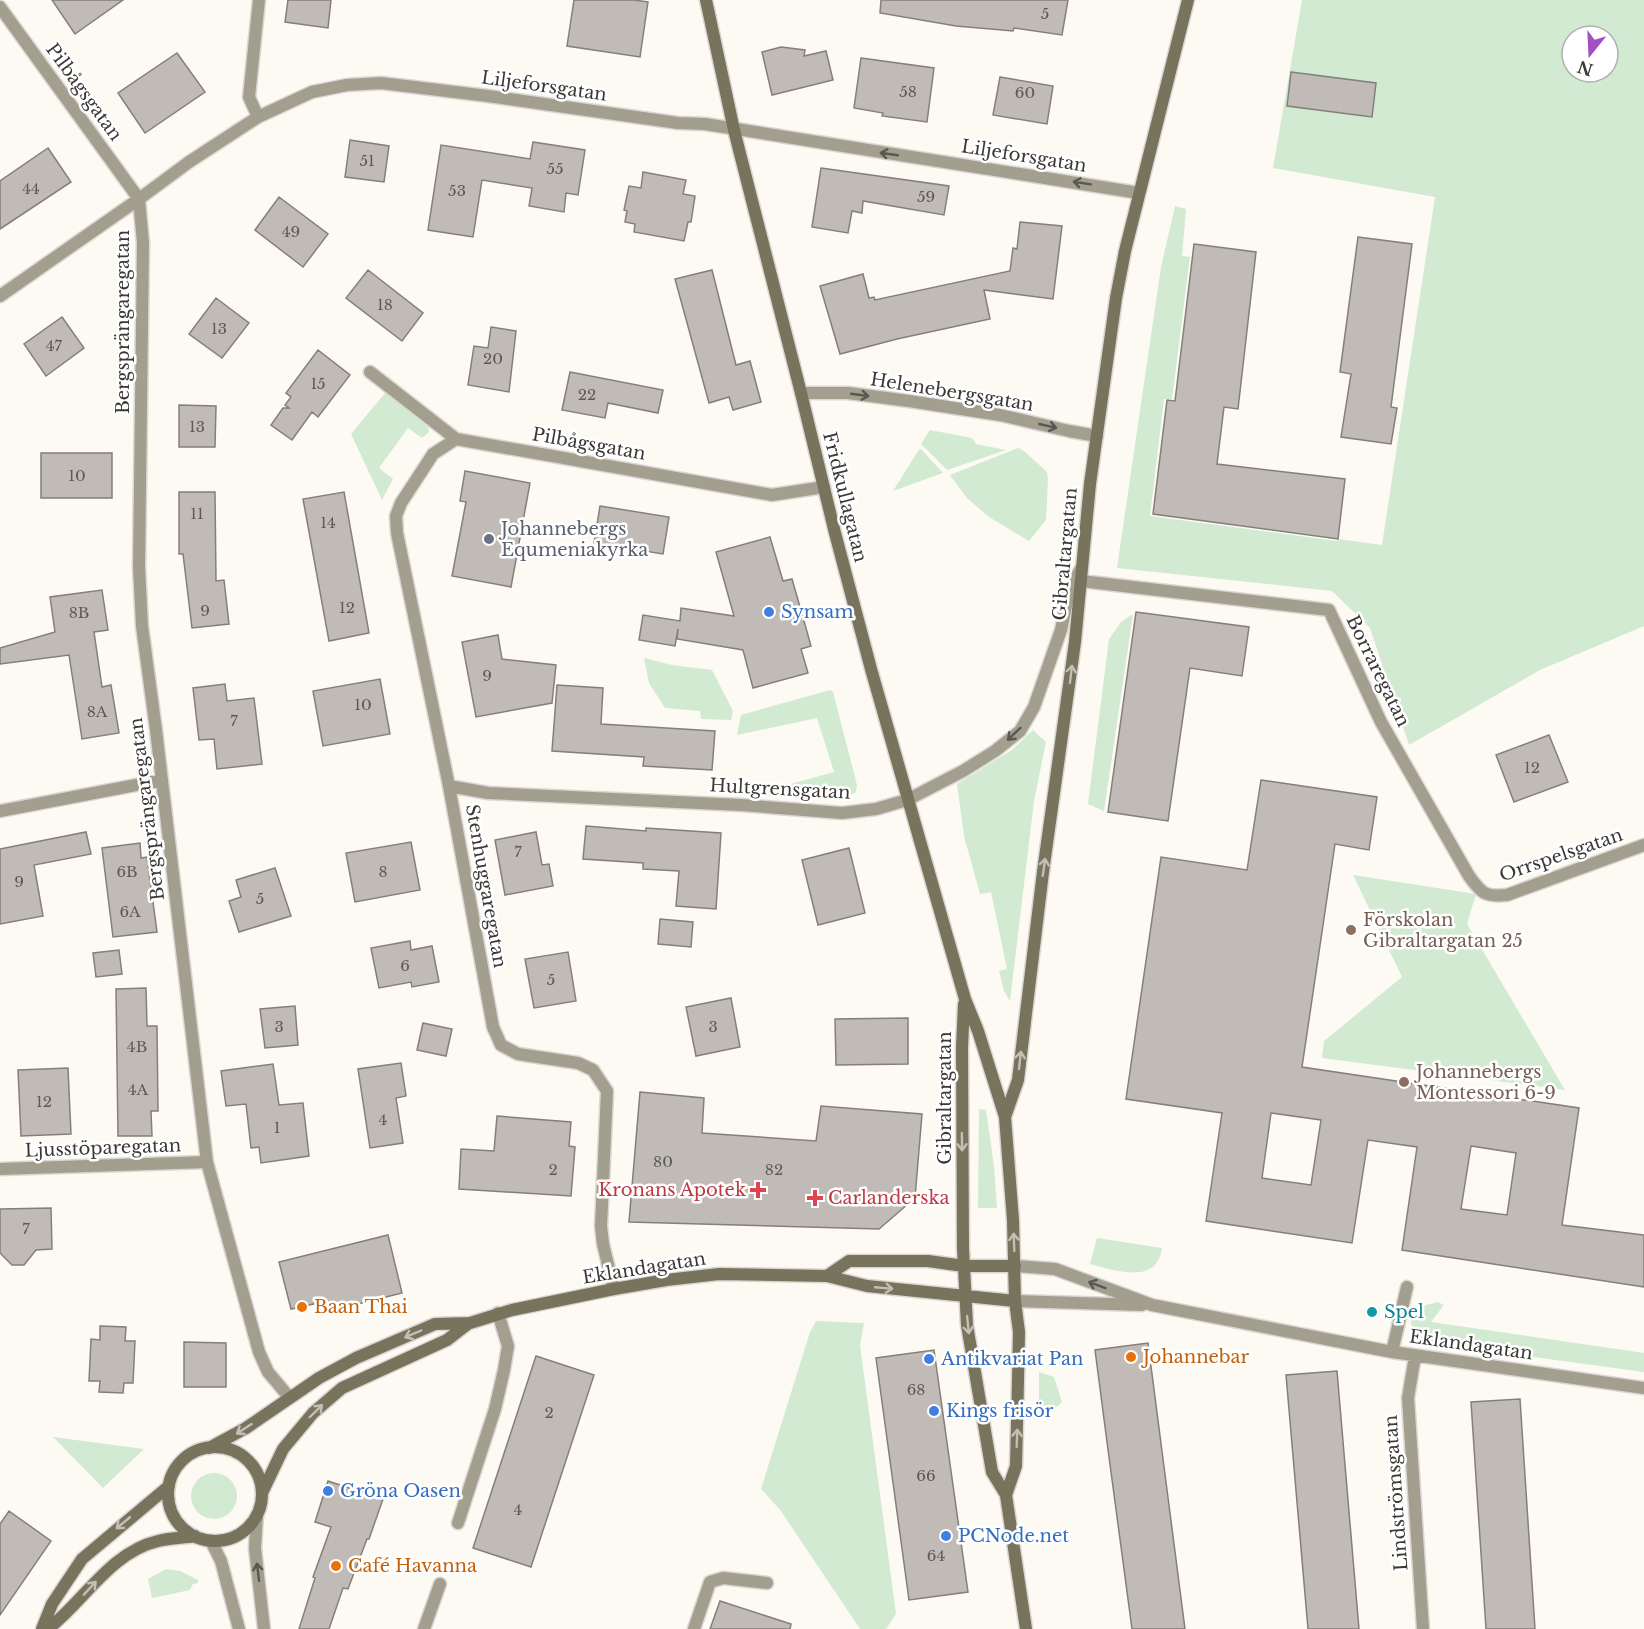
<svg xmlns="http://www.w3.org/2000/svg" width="1644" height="1629" font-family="'Libre Baskerville',serif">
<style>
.green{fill:#d1ead1;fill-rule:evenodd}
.building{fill:#c1bbb7;stroke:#847f7b;stroke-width:1.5;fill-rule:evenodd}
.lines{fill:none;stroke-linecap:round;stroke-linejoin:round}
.street-casing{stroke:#dad7d2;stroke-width:15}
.secondary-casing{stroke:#dad7d2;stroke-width:15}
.street{stroke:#a29f8f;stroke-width:12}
.secondary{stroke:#78735c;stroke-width:12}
.oneway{stroke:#595851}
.oneway2{stroke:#c2c0b6}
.worship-dot{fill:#6b7280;stroke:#fff;stroke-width:2}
.shop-dot{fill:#3f7fe0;stroke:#fff;stroke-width:2}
.education-dot{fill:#8d6e63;stroke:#fff;stroke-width:2}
.health-dot{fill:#e0444e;stroke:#fff;stroke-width:2}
.food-dot{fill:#e8710a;stroke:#fff;stroke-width:2}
.culture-dot{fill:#0f9aa8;stroke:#fff;stroke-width:2}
.labels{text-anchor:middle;stroke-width:5;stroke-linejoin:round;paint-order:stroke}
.number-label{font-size:15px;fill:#5c5a57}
.street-label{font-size:18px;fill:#3a3937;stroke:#fff}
.worship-label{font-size:18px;fill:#5b616d;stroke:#fff;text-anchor:start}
.shop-label{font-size:18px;fill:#366cbe;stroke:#fff;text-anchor:start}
.education-label{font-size:18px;fill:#785e54;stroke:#fff;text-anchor:start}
.health-label{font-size:18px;fill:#be3a42;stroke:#fff;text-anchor:end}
.food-label{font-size:18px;fill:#c56008;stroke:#fff;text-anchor:start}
.culture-label{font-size:18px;fill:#0d838f;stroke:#fff;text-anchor:start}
</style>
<rect width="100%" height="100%" fill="#fdfaf4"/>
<path class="green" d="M1302,0H1644V626L1540,670L1409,745L1370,628L1332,591L1117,568L1161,267L1175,206L1186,209L1182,256L1190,257L1172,399H1164L1150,516L1337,541L1338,539L1382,545L1435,197L1273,168ZM1572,36H1608V72H1572Z
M385,393L390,395L428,427L429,432L422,438L408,428L379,468L393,479L382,500L351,434Z
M930,430L972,438L976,444L1006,450L947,470L921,444Z
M1018,448L1024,451L1047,472L1048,479L1046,520L1029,541L989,517L967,498L950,475Z
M921,449L943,473L893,491L918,451Z
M1133,614L1104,811L1088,804L1109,639L1121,622Z
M644,658L672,665L712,670L733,711L731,720L701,719L700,711L665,708L649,683Z
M830,690L833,692L857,785L856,792L846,798L763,796L765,791L834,772L817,718L737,735L741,715Z
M1033,730L1046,742L1034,801L1010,1001L1004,991L999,971L1007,969L991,892L980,894L964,836L957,784L1012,750Z
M1353,875L1476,894L1467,924L1565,1090L1322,1058L1324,1041L1402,977Z
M979,1109L986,1110L994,1166L997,1208H978Z
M1097,1238L1162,1248C1157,1286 1114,1270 1090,1264Z
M1438,1302L1444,1305L1431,1322L1644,1353V1372L1430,1343C1420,1338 1404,1325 1414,1312C1419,1305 1431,1304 1438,1302Z
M816,1321L864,1323L860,1345L896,1614L886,1629H860L781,1511L761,1489L810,1332Z
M1039,1372L1054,1377L1062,1402L1046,1417L1039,1418Z
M53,1437L144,1449L103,1488Z
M191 1496a23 23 0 1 1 46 0a23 23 0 1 1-46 0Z
M166,1569L180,1571L198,1580V1583L193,1584L190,1590L152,1598L148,1579Z"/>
<path class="building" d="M52,0H123L75,34Z
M288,0H331L328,28L285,22Z
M574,0H634L648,2L640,57L567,46Z
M881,0H1068L1062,35L1014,28L1013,31L956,26L880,13Z
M781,47L805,50L804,56L826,51L833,80L772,95L762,52Z
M177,53L205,92L145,133L118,93Z
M861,58L934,68L927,122L882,116L883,113L854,108Z
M1291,72L1376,83L1372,117L1287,106Z
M1000,77L1053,86L1047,124L993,115Z
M350,140L389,146L384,182L345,177Z
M533,142L585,150L578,195L566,193L564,212L529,206L532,188L482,180L473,237L428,230L441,145L530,159Z
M48,148L71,182L0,229V181Z
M821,168L949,186L944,215L863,201L862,213L852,211L848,233L812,227Z
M643,172L686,180L683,194L695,196L691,222H688L684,241L634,232L635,224L625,222L627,211L624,210L629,186L641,188Z
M279,197L328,234L303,267L255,230Z
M1020,222L1062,226L1053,299L984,290L990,319L897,339L840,354L820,286L863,274L869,298L874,297L875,300L1010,271L1013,248L1017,249Z
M1358,237L1412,244L1391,407L1397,408L1391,444L1341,437L1351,374L1340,372Z
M1194,244L1256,252L1238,409L1224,407L1217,464L1345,479L1338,539L1153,514L1167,400L1175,401Z
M368,270L423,313L402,341L346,298Z
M712,270L736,365L750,361L761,402L733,410L729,397L709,403L675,279Z
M216,298L249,323L222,358L189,334Z
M62,317L84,348L46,376L24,344Z
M491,327L516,331L509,392L468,385L474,346L488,348Z
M318,350L350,375L318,417L312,412L292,440L271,425L283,408H289L285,405L291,397L286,393Z
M570,372L663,390L658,413L608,403L605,418L562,410Z
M179,405L216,406L215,447H179Z
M41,453H112V498H41Z
M465,471L530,483L511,587L452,576L466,502L460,501Z
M179,492H215L216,581L224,580L229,624L192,628L183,554H179Z
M344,492L369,633L329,641L303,499Z
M600,506L669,517L663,554L594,543Z
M770,537L783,581L792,579L804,621L811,646L801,649L808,673L753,688L743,650L677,639L678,629L675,646L639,640L643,615L680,621L681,608L734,616L716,552Z
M102,590L108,630L94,632L102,687L111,685L119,733L82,739L69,655L0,664V648L55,632L50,597Z
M1136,612L1249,627L1242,676L1190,668L1168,821L1108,812Z
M498,635L502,659L556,665L552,703L476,717L462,642Z
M380,679L390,734L323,746L313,691Z
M225,684L227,701L254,698L262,764L217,769L214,739L199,740L193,688Z
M557,685L603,688L601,724L715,731L712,770L643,766L644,757L552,751Z
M1549,735L1568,782L1514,802L1496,755Z
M1261,780L1377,797L1369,850L1335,844L1302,1067L1579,1108L1562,1225L1644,1235V1287L1402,1250L1417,1147L1368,1140L1352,1243L1206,1221L1222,1113L1126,1099L1161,857L1247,870ZM1271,1113L1321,1120L1311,1185L1262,1178ZM1471,1146L1516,1153L1507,1215L1461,1209Z
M586,826L646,831V828L721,833L716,909L676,906L679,871L643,869V863L583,859Z
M86,832L91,854L34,865L43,916L0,924V849Z
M536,832L542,865L549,864L553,886L505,895L495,840Z
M411,842L420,890L355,902L346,853Z
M140,843L141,858L147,857L157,932L113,937L102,848Z
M849,848L865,913L818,925L802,860Z
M275,868L291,916L239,932L229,901L241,897L236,880Z
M660,919L693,922L691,947L658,944Z
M410,941L411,950L432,946L439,982L412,987L411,982L379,988L371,948Z
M119,950L122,974L96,977L93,953Z
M568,952L576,1001L534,1008L525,959Z
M146,988L147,1026H157L158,1111H151L152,1136H118L116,989Z
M731,998L740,1047L696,1056L686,1007Z
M295,1006L298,1045L265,1048L260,1009Z
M908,1018V1064L836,1065L835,1019Z
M423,1023L452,1029L446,1056L417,1050Z
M401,1063L406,1096L396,1098L403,1143L370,1148L358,1069Z
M273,1064L279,1105L303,1103L309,1156L261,1163L259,1147L251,1148L246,1104L226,1106L221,1071Z
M68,1068L71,1134L21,1136L18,1070Z
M640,1092L704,1098L702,1133L816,1141L821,1106L922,1114L915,1198L879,1229L629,1222Z
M497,1116L571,1122L569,1146L575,1147L571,1196L459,1189L461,1149L494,1151Z
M51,1208L52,1249L36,1250L24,1265H12L0,1253V1209Z
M388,1235L402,1293L326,1312L323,1302L291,1309L279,1262Z
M100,1326L126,1327L125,1341H135L133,1383H124L123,1393L99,1392L100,1381H89L91,1339L100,1340Z
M184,1342L226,1343V1387H184Z
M1148,1343L1185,1629H1132L1107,1442L1095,1350Z
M934,1350L968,1592L909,1600L876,1358Z
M536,1356L594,1375L531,1567L473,1548Z
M1337,1371L1359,1629H1308L1286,1375Z
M1520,1399L1535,1629H1486L1471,1402Z
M328,1481L383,1499L369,1539H367L348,1589L343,1588L329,1629H299L315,1578L313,1577L331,1527L315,1522Z
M9,1511L51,1541L0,1615V1524Z
M720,1601L791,1624L790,1629H710Z"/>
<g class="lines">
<g class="street-casing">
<path id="street" d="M0,7L139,199
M258,117L249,97L259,0
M139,199L143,243L139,567L142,626L156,730L207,1162L259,1352L268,1372L289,1397
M0,296L139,199L189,162L258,117L312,92L347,85L381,83L488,96L678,123L705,124L1139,193
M370,372L456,439L772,495L824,487
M801,393H848L909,401L1000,415L1069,431L1097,436
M456,439L433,454L401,503L396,516L397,533L449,786L493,1027L501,1045L518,1054L578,1063L593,1070L607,1091L601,1226L603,1244L614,1289
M1081,581L1329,610L1381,722L1469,876C1482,894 1485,897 1507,895L1644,845
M449,786L488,793L741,805L842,813L876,809L907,800L963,771L995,751L1020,731L1034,707L1061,630L1070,587L1082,567
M0,811L162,780
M0,1169L207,1162
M1015,1266L1055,1269L1152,1305L1392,1352L1644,1388
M1015,1301L1142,1305
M1392,1352L1407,1287
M1415,1356L1408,1398L1423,1629
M257,1515L255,1548L264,1629
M458,1523L495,1409L504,1370L508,1346L498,1313
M211,1541L221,1561L239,1629
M424,1629L440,1584
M694,1629L710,1582L723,1578L767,1583"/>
</g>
<g class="secondary-casing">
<path id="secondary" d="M706,0L734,130L801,393L835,533L871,669L965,999L978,1031L1005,1117L1013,1220L1015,1301L1019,1332L1018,1381L1016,1466L1006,1495
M964,1004L962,1047L963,1248L967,1325L992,1472L1006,1495L1026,1629
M1005,1117L1018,1080L1043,872L1075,642L1090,484L1116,298L1125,251L1188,0
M827,1276L849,1261H928L964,1266H1015
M168 1494a47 47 0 1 1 94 0a47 47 0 1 1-94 0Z
M209,1448L246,1428L319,1378L356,1358L435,1324L470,1323L512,1310L614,1289L666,1280L719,1274L827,1276L867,1286L1015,1301
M262,1493L283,1449L313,1413L342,1388L447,1340L469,1323
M42,1629L52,1604L82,1559L169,1486
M48,1629C84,1601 111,1552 158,1541C170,1538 183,1538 195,1536"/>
</g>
<use href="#street" class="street"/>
<use href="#secondary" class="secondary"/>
</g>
<defs><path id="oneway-shaft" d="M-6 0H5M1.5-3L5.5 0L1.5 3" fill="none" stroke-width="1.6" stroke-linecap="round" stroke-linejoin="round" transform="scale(1.5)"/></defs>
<g class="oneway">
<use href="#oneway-shaft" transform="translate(889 154) rotate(-172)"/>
<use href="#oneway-shaft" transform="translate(1082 183) rotate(-171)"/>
<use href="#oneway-shaft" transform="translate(860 395) rotate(8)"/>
<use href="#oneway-shaft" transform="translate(1048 426) rotate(13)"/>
<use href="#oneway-shaft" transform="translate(1014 734) rotate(136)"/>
<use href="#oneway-shaft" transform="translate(1097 1285) rotate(-159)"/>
<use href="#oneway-shaft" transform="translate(258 1572) rotate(-97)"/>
</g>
<g class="oneway2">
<use href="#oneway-shaft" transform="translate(1071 674) rotate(-83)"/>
<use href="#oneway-shaft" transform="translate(1044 867) rotate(-82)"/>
<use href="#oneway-shaft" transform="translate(1020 1060) rotate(-84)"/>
<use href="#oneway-shaft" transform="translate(962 1142) rotate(89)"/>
<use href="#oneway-shaft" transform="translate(1014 1242) rotate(-92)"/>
<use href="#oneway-shaft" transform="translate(884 1288) rotate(5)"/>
<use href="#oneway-shaft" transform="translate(968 1325) rotate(84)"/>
<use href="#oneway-shaft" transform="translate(413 1334) rotate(157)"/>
<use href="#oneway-shaft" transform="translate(316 1411) rotate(-44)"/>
<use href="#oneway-shaft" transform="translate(244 1429) rotate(147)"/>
<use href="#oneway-shaft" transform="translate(1017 1438) rotate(-88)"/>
<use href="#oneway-shaft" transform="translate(123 1523) rotate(140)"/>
<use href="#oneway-shaft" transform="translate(90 1588) rotate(-47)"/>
</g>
<circle class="worship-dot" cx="489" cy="539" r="6"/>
<g class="shop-dot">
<circle cx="769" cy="612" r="6"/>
<circle cx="929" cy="1359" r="6"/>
<circle cx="934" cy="1411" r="6"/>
<circle cx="328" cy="1491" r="6"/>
<circle cx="946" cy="1536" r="6"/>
</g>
<g class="education-dot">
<circle cx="1351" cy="930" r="6"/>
<circle cx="1404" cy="1082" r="6"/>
</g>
<g class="health-dot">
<path d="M755 1181h6v6h6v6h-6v6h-6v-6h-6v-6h6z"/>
<path d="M812 1189h6v6h6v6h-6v6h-6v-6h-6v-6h6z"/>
</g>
<g class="food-dot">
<circle cx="302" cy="1307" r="6"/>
<circle cx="1131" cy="1357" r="6"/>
<circle cx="336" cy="1566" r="6"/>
</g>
<circle class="culture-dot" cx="1372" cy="1312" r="6"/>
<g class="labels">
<g class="number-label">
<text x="1045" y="19">5</text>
<text x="908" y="97">58</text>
<text x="1025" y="98">60</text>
<text x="367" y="166">51</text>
<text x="555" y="174">55</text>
<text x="31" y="194">44</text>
<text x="457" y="196">53</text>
<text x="926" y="202">59</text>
<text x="291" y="237">49</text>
<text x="385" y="310">18</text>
<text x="219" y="334">13</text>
<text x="54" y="351">47</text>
<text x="493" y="364">20</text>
<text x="318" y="389">15</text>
<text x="587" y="400">22</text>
<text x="197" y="432">13</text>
<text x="77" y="481">10</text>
<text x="197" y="519">11</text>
<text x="328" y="528">14</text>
<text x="347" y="613">12</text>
<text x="205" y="616">9</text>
<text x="79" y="618">8B</text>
<text x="487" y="681">9</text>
<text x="363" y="710">10</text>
<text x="97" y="717">8A</text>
<text x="234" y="726">7</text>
<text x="1532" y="773">12</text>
<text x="518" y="857">7</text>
<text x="127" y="877">6B</text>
<text x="383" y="877">8</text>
<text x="19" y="887">9</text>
<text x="260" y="904">5</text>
<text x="130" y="917">6A</text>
<text x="405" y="971">6</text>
<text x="551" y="985">5</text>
<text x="279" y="1032">3</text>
<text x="713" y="1032">3</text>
<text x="137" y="1052">4B</text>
<text x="138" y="1095">4A</text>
<text x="44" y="1107">12</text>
<text x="383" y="1125">4</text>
<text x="277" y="1133">1</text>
<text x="663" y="1167">80</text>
<text x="553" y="1175">2</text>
<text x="774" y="1175">82</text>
<text x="26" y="1234">7</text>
<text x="916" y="1395">68</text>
<text x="549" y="1418">2</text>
<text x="926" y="1481">66</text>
<text x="518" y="1515">4</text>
<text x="936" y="1561">64</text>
</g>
<g class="street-label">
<text transform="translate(544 86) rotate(8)" y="6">Liljeforsgatan</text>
<text transform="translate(84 92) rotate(54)" y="6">Pilbågsgatan</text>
<text transform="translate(1024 156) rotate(9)" y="6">Liljeforsgatan</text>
<text transform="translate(123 322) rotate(-90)" y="6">Bergsprängaregatan</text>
<text transform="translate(952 392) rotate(9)" y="6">Helenebergsgatan</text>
<text transform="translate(589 444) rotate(10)" y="6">Pilbågsgatan</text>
<text transform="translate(845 497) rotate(76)" y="6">Fridkullagatan</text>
<text transform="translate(1065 554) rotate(-85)" y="6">Gibraltargatan</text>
<text transform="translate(1378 671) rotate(64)" y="6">Borraregatan</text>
<text transform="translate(780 789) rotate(3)" y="6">Hultgrensgatan</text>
<text transform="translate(147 809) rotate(-97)" y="6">Bergsprängaregatan</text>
<text transform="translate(1561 855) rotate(-19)" y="6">Orrspelsgatan</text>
<text transform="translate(486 886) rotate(80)" y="6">Stenhuggaregatan</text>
<text transform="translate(945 1098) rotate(-90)" y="6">Gibraltargatan</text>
<text transform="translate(103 1148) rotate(-2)" y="6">Ljusstöparegatan</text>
<text transform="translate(644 1268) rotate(-9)" y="6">Eklandagatan</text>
<text transform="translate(1471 1345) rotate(8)" y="6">Eklandagatan</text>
<text transform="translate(1396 1493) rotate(-94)" y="6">Lindströmsgatan</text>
</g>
<g class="worship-label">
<text x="501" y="535">Johannebergs<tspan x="501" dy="21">Equmeniakyrka</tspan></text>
</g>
<g class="shop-label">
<text x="781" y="618">Synsam</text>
<text x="941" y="1365">Antikvariat Pan</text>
<text x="946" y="1417">Kings frisör</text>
<text x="340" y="1497">Gröna Oasen</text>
<text x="958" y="1542">PCNode.net</text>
</g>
<g class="education-label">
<text x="1363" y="926">Förskolan<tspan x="1363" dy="21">Gibraltargatan 25</tspan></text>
<text x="1416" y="1078">Johannebergs<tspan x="1416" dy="21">Montessori 6-9</tspan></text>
</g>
<g class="health-label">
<text x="746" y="1196">Kronans Apotek</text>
<text x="828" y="1204" text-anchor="start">Carlanderska</text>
</g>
<g class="food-label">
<text x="314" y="1313">Baan Thai</text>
<text x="1143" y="1363">Johannebar</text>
<text x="348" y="1572">Café Havanna</text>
</g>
<g class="culture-label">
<text x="1384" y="1318">Spel</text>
</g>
</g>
<g transform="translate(1590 54) rotate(198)"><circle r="28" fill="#ffffff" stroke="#b0b0af" stroke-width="1.5"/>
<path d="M0-4.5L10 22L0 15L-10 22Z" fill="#a251c2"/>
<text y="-9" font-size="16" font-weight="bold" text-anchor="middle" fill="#3a3937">N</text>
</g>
</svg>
